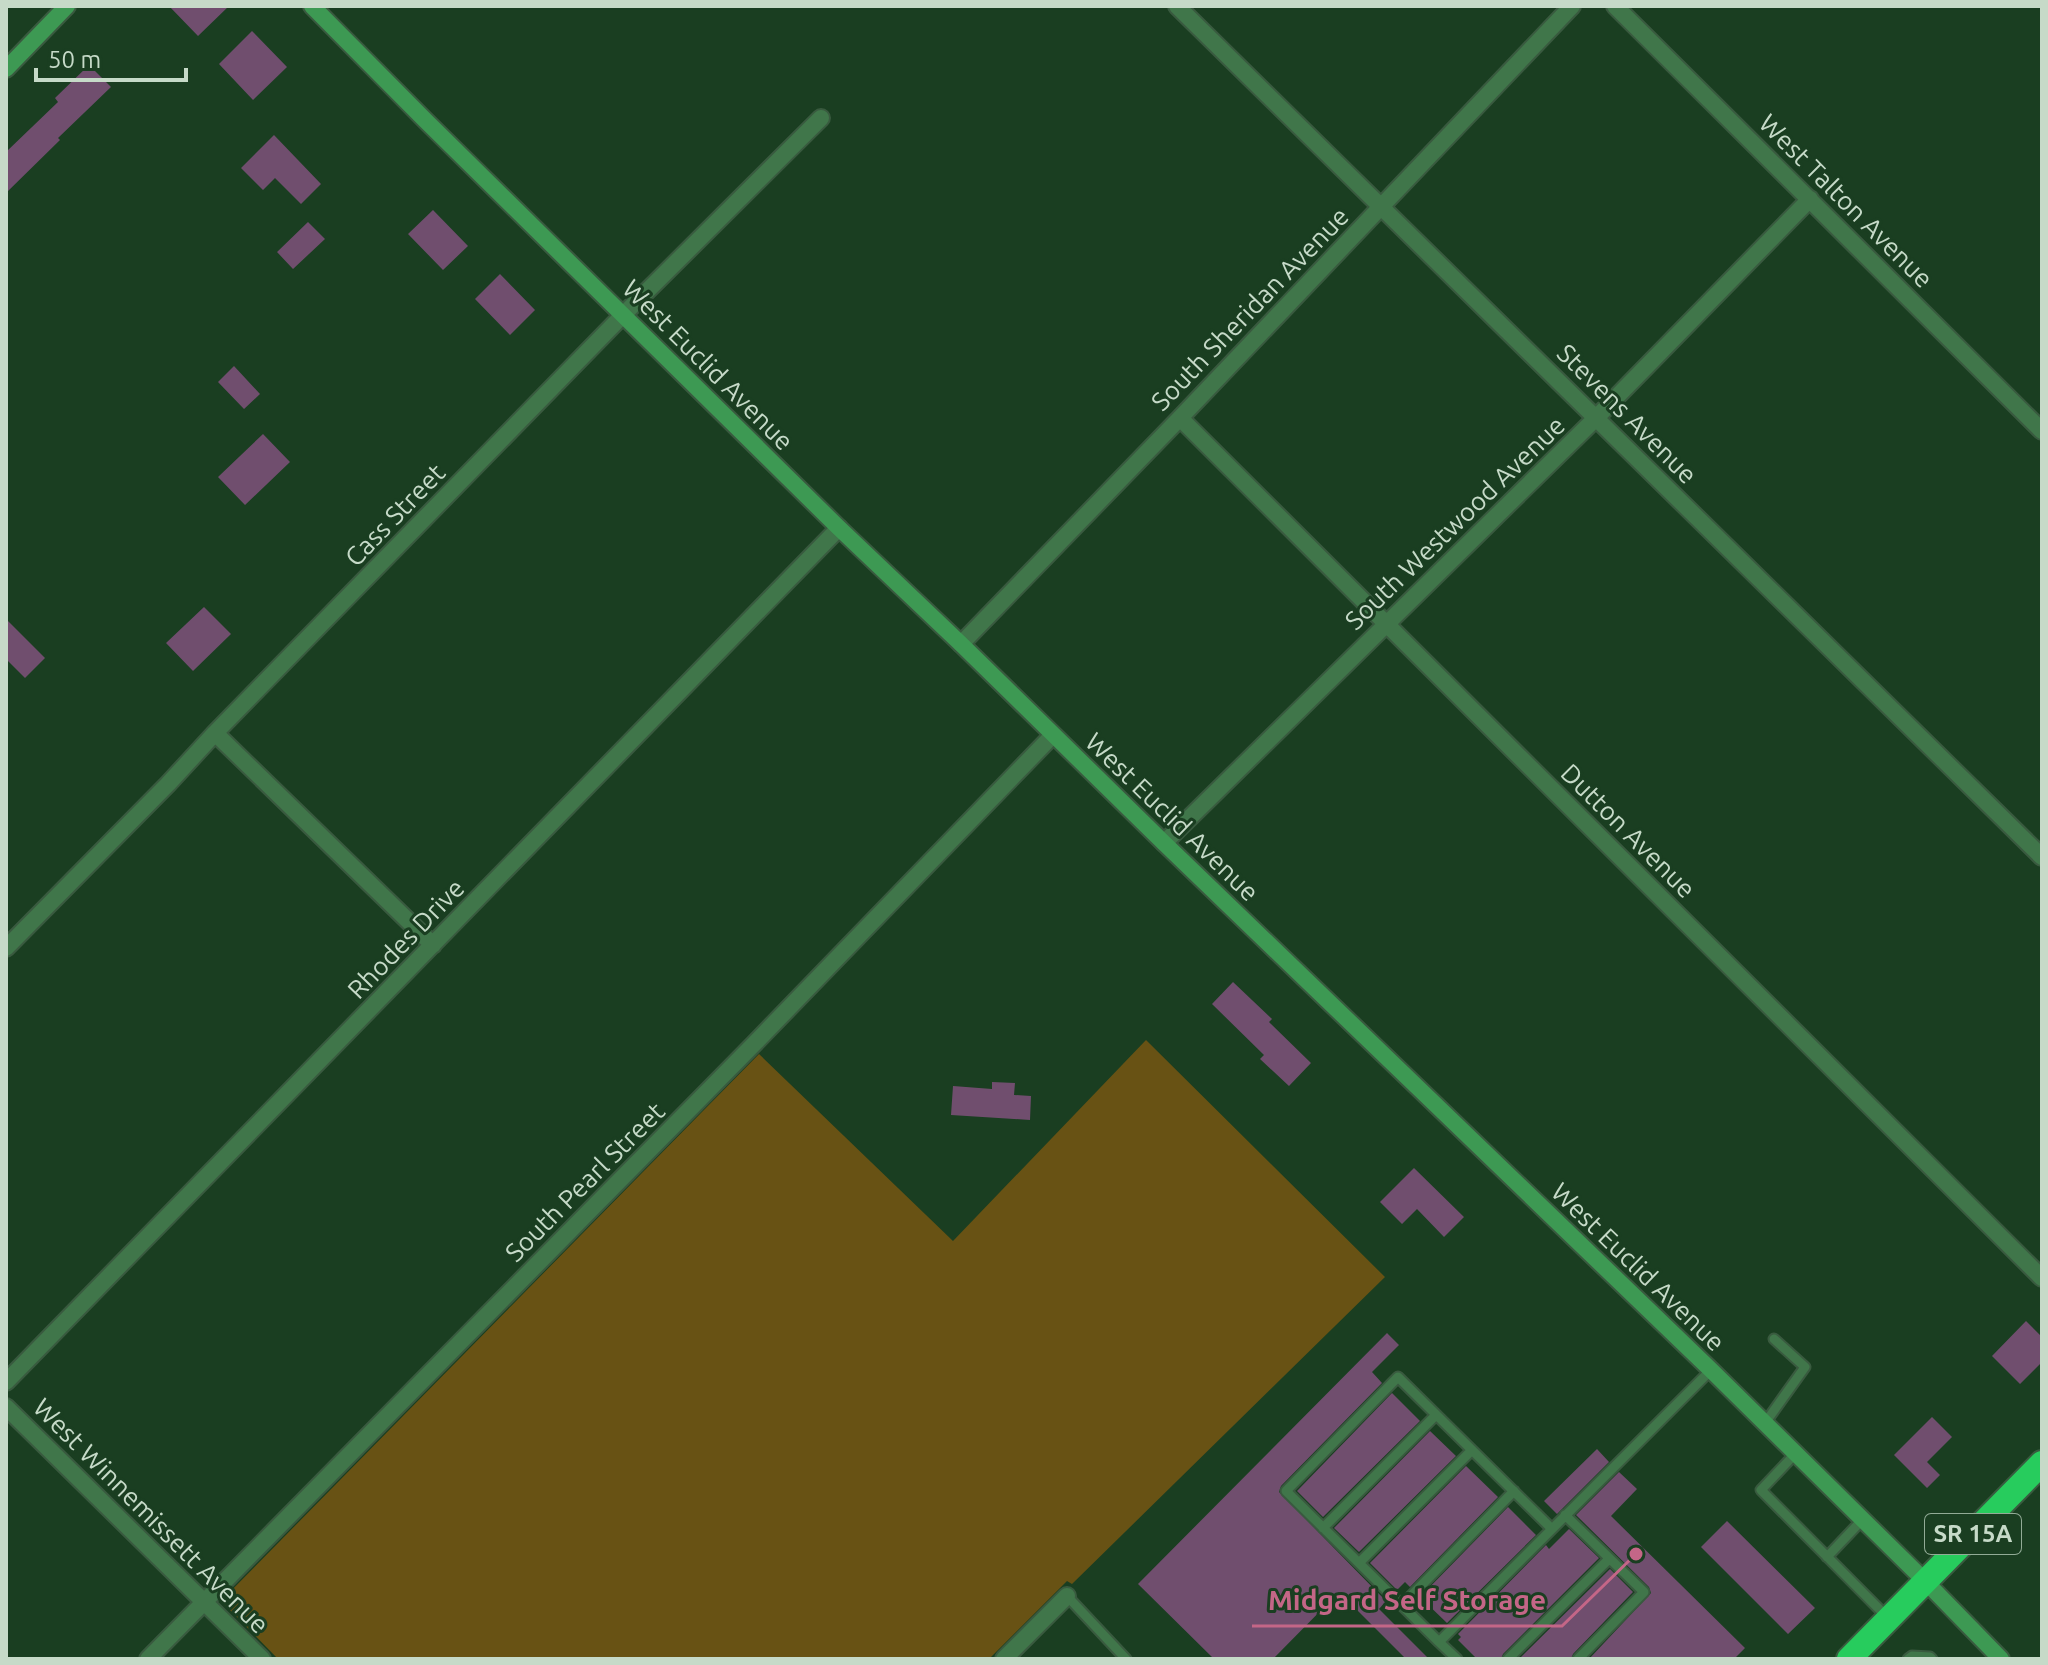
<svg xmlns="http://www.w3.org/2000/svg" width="2048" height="1665" font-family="Ubuntu,sans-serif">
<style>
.green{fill:#685214}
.building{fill:#704e6e}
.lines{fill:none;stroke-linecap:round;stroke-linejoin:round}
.lane-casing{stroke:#395a3f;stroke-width:13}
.street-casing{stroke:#395a3f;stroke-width:20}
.secondary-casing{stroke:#395a3f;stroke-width:20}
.highway-casing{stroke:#395a3f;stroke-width:28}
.lane{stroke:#40764a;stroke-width:9}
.street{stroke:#40764a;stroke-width:16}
.secondary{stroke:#3d9953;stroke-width:16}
.highway{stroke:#27cc5d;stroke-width:24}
.labels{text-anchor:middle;stroke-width:6;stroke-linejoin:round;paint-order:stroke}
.shield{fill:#1a3e21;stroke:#92ab96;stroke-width:2}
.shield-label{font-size:24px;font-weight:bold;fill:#c6dac8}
.street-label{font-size:26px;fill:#c6dac8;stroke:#1a3e21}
.leader{fill:none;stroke:#c46687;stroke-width:3}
.callout-dot{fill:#c46687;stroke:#1a3e21;stroke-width:3}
.callout-label{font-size:28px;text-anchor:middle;font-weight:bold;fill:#c46687;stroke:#1a3e21;stroke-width:6;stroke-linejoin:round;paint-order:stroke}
</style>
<rect width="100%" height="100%" fill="#1a3e21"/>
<path class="green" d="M1146,1040L1385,1277L1072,1584L1067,1581L989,1659H278L221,1601L759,1054L953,1241Z"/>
<path class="building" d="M169,6H229L198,36Z
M252,31L287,67L253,100L219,64Z
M89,65L111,87L58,138L60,140L6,193V152L58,102L55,98Z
M274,135L321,184L301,204L275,178L263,190L241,168Z
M433,210L468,246L443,270L408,234Z
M308,222L325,239L293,269L277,252Z
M500,274L535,310L510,335L475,299Z
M234,366L260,394L244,409L218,382Z
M263,434L290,462L245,505L218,477Z
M204,607L231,634L193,671L166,643Z
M6,619L45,658L25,678L6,659Z
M1233,982L1272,1019L1269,1022L1311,1063L1289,1086L1260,1059L1264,1055L1212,1004Z
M992,1082L1015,1083L1014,1095L1031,1096L1030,1120L951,1115L953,1086L992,1089Z
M1414,1168L1464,1217L1444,1237L1417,1209L1402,1224L1380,1202Z
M2026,1321L2042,1337V1362L2020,1384L1992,1356Z
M1387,1333L1399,1345L1372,1372L1382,1383L1281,1486L1279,1492L1386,1601L1379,1609L1429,1659H1406L1339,1592L1273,1659H1214L1138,1584Z
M1392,1393L1420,1421L1323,1517L1297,1491Z
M1932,1417L1952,1437L1927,1462L1940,1475L1927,1488L1894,1455Z
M1430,1431L1456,1456L1359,1552L1334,1528Z
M1597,1449L1609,1462L1557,1514L1544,1501Z
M1466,1466L1498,1497L1410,1587L1405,1582L1397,1590L1370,1563Z
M1619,1472L1637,1489L1611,1516L1745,1648L1734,1659H1589L1651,1593L1649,1587L1576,1515Z
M1508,1507L1536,1535L1447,1623L1420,1597Z
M1727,1521L1815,1608L1788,1634L1701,1547Z
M1569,1529L1599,1558L1503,1654L1501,1659H1477L1458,1640L1461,1637L1458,1634L1546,1545L1549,1549Z
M1610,1569L1633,1592L1573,1654L1571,1659H1519Z"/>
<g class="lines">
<g class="lane-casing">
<path id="lane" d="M1765,1423L1805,1367L1774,1339
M1796,1453L1761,1490L1889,1619
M1565,1515L1644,1592L1578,1659
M1323,1528L1436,1415
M1827,1557L1863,1519
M1359,1563L1472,1450
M1067,1596L1126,1659
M1402,1605L1514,1491
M1439,1642L1286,1491L1398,1377L1552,1529
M1457,1659L1439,1642L1711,1370
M1508,1659L1609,1559
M1908,1659L1912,1656L1930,1657L1932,1659"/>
</g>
<g class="street-casing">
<path id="street" d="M1177,6L2042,857
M1615,6L2042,431
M1180,418L2042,1278
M961,644L1180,418L1572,6
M215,733L433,945
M1164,843L1596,418L1810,199
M6,948L168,784L215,733L623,315L821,118
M6,1382L839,528
M6,1407L262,1659
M148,1659L754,1044L1053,735
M1004,1659L1067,1596"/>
</g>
<g class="secondary-casing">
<path id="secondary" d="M312,6L425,120L839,528L961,644L1164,843L1711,1370L1926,1582L2001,1659
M6,69L67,6"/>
</g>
<g class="highway-casing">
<path id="highway" d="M1849,1659L2042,1463"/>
</g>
<use href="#lane" class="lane"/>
<use href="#street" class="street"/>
<use href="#secondary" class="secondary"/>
<use href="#highway" class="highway"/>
</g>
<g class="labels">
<rect class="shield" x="1925" y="1514" width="96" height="40" rx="6"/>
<g class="shield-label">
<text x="1973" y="1542">SR 15A</text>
</g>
<g class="street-label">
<text transform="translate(1846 201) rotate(45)" y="9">West Talton Avenue</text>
<text transform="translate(1250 309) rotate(-46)" y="9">South Sheridan Avenue</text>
<text transform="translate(708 365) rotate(45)" y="9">West Euclid Avenue</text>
<text transform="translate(1627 414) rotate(45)" y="9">Stevens Avenue</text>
<text transform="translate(395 515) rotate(-46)" y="9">Cass Street</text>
<text transform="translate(1455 523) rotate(-44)" y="9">South Westwood Avenue</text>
<text transform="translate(1172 817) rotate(44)" y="9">West Euclid Avenue</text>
<text transform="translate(1628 831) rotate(45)" y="9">Dutton Avenue</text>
<text transform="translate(406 939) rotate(-46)" y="9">Rhodes Drive</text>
<text transform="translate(585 1182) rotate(-45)" y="9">South Pearl Street</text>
<text transform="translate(1638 1267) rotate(44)" y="9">West Euclid Avenue</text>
<text transform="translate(151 1516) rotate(45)" y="9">West Winnemissett Avenue</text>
</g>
</g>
<path class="leader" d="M1636 1554L1562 1626H1252"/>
<circle class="callout-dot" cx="1636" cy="1554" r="8"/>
<g class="callout-label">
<text x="1407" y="1610">Midgard Self Storage</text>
</g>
<rect width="2048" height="1665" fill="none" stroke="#c6dac8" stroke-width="16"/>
<path d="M36 68v12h150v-12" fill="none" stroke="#c6dac8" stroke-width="4"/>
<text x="48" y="68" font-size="24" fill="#c6dac8" stroke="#1a3e21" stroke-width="6" paint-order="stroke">50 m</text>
</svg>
